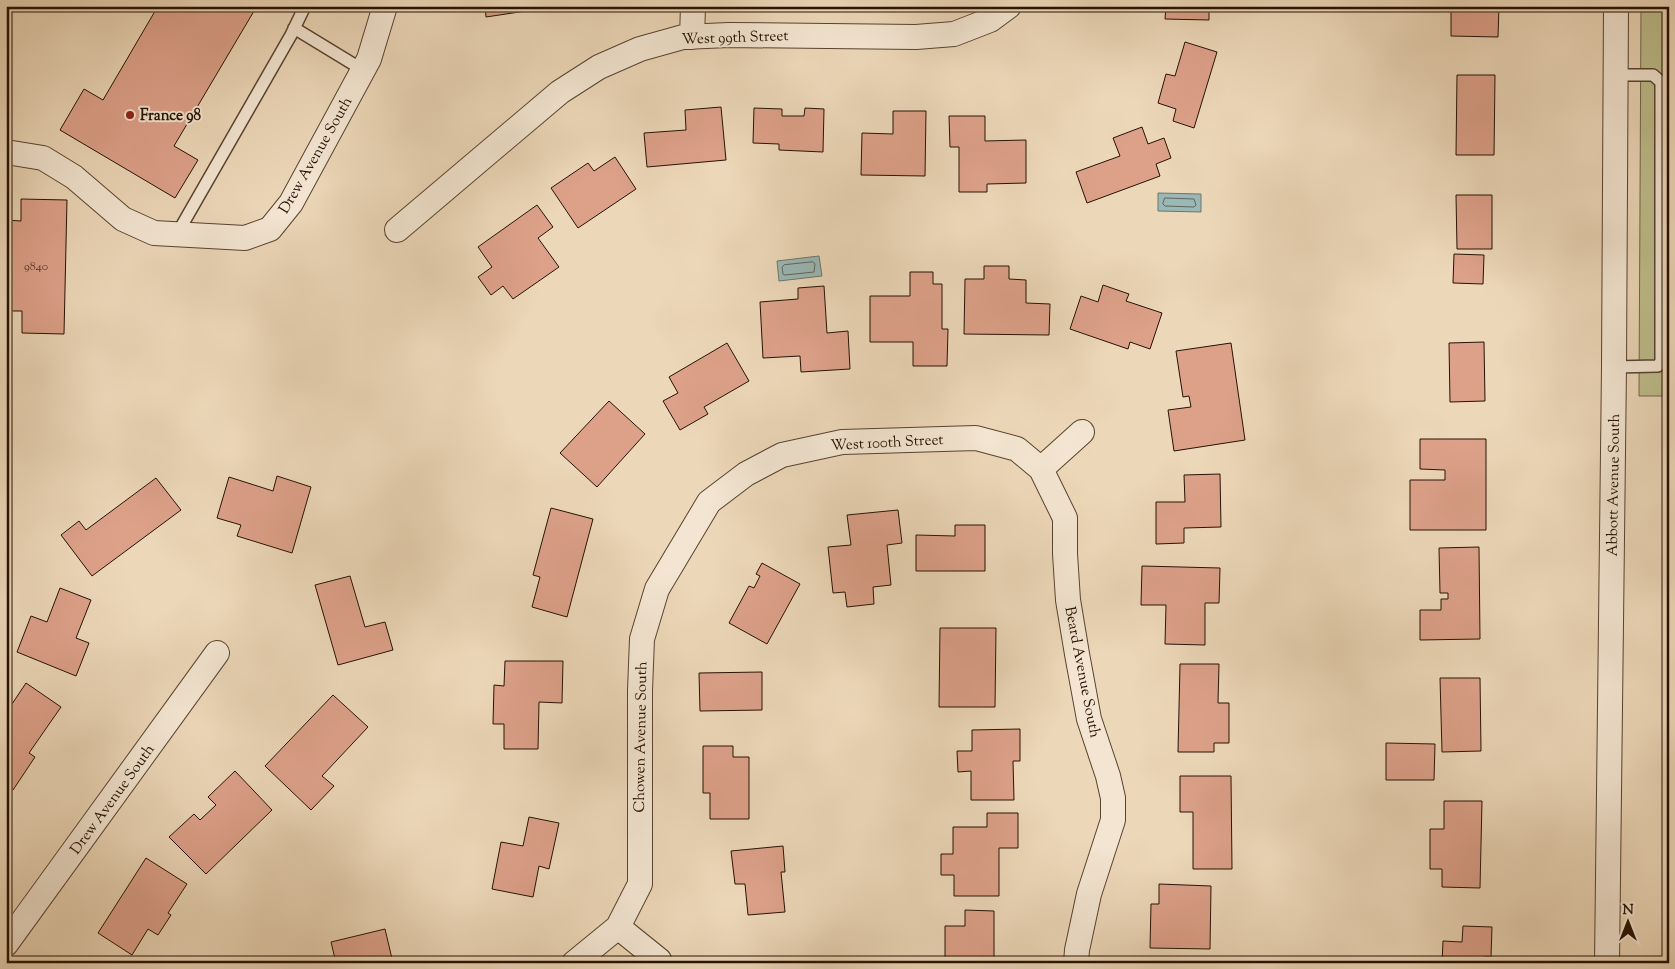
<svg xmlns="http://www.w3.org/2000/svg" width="1675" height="969" font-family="'Sorts Mill Goudy',serif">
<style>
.green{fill:#bdbd8b;stroke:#726847}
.water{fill:#9ab8b6;stroke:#6c766e}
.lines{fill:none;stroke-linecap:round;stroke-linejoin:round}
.shore{stroke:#60655c;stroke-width:1}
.building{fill:#dda18a;stroke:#261203}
.service-casing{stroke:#584330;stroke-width:14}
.minor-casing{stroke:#584330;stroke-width:26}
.service{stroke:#f3e5d1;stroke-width:11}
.minor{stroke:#f3e5d1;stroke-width:24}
.poi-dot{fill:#8f2418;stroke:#f3e5d1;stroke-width:2}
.labels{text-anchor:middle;stroke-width:4;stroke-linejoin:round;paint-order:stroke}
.number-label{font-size:12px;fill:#543625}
.street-label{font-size:15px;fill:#261203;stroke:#f3e5d1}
.poi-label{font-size:15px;font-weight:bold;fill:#261203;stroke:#f3e5d1;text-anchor:start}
</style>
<rect width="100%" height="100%" fill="#ecd7b8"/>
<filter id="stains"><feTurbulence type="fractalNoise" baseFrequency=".004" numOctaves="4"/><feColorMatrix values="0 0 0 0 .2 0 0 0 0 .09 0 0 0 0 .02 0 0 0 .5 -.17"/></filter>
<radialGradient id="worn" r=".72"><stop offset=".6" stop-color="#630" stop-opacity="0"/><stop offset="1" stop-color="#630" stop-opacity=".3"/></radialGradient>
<path class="green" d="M1641,6H1669V396H1639Z"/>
<path class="water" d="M1158,193L1201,194V212L1158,211Z
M819,256L822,276L779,281L777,261Z"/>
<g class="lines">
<path class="shore" d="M1165,198L1194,199L1196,205L1194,207L1165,206L1163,204Z
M813,262L815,264L814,272L785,275L783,274L782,267L784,265Z"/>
</g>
<path class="building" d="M158,6H257L174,146L198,160L175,198L60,130L84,89L103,100Z
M485,6H526V11L486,17Z
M1166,6H1209V20L1165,19Z
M1451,6H1499L1498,37L1451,36Z
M1185,42L1217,52L1194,128L1173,121L1176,109L1158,103L1166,74L1175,76Z
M1457,75H1495L1494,155H1456Z
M721,107L726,160L647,167L644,133L686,130L685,110Z
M754,108L782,109V116H804L805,108L824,109L823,152L779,150V144L753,143Z
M893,111H926L925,176L861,175L862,133L893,134Z
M949,116H985V141L1026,140V183L987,184V192H959V147H950Z
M1142,127L1148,144L1164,138L1171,158L1156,164L1160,176L1087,203L1076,172L1120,156L1113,138Z
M615,157L636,189L578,228L551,188L588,163L594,171Z
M1456,195H1492V249H1457Z
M21,199L67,200L64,334L22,333V311H6V220L21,221Z
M537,205L553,227L538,238L559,267L513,299L503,286L491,295L478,277L492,267L478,247Z
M1454,254L1484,255L1483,284L1453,283Z
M984,266H1009V279L1026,280V303L1050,304L1049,335L964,334L965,279H984Z
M910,272H933V284H942V329H948L947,366H913V342H870V296H910Z
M1103,285L1129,294L1126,301L1162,313L1150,349L1130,342L1128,349L1070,329L1081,296L1098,302Z
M824,286L827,333L848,331L850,369L801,372L800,356L763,358L760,302L798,299V288Z
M1484,342L1485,401L1450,402L1449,343Z
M727,343L749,381L704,407L708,414L680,430L663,401L678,393L669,377Z
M1231,343L1245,440L1174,451L1168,410L1191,407L1189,396L1183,397L1176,351Z
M609,401L645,434L597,487L560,453Z
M1420,439H1486V530H1410V480H1445V470L1420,469Z
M1220,474L1221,527L1184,528V543L1156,544V502H1185L1184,475Z
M277,476L311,487L292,553L237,536L241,525L217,518L229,477L273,491Z
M156,478L181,510L92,576L61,535L79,521L86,530Z
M551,508L593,519L567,617L532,607L540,577L533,575Z
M898,510L902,543L887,545L891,585L873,587L874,604L847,607L845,592L833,593L828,547L851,545L847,515Z
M955,525H985V571H916V535L955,536Z
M1479,547L1480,639L1420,640V610H1441V599H1448V593H1440L1439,548Z
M762,563L800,584L767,644L729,623L749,586L754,588L760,576L756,574Z
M1142,566L1220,568L1219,603H1205V645L1165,644L1166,605H1141Z
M350,576L365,627L385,622L393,650L338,665L315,585Z
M60,588L91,600L76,638L89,643L76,676L17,652L31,616L47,622Z
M940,628H996L995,707H939Z
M505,661H563L562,703L539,702L538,749H504V724H493L494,685L504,686Z
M1180,664H1219L1218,703H1229V743H1214V752H1178Z
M762,672V710L700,711L699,673Z
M1440,678H1480L1481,751L1442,752Z
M26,683L61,707L29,753L35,757L13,790L6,786V703L8,701L12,704Z
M333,695L368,727L322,776L334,786L311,810L265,766Z
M1020,729V761H1013L1014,800H971V771L958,772L957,751H972V730Z
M1386,743L1435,744L1434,780H1386Z
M703,746H733V757H749V819H710V793H703Z
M235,771L272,810L206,874L169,837L194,814L200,820L216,805L208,797Z
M1180,776H1231L1232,869H1193V812H1180Z
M1444,801H1482L1480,888L1442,887V869H1430V829H1444Z
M987,813H1018V848H999V896H954V875H941V854H953V827H987Z
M529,817L559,823L549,869L539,866L533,897L492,889L501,842L523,846Z
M783,846L785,872H781L785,912L748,915L745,884H735L731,851Z
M146,858L187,884L168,913L171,915L158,935L148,929L132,955L98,933Z
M1159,884L1211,886L1210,949L1150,948L1151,904H1159Z
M965,910L994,911V963H945V926H965Z
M1463,926L1492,927L1491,957H1484V963H1442L1443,941L1462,942Z
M385,929L393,963H336L331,942Z"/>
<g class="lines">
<g class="service-casing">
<path id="service" d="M294,28L363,70
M177,234L291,35L305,6
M1614,367L1658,366L1661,361V82L1653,75H1616"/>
</g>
<g class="minor-casing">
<path id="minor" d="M692,37L693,6
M6,152L43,158L74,177L123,219L154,233L245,238L270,229L291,203L369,59L385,6
M397,230L560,92L599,67L640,49L683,37L729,35L916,37L954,34L990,20L1009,6
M1041,469L1082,432
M618,927L659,960
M6,944L217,653
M574,963L618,927L640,884V690L642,639L657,589L709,502L746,474L782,455L842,442L976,438L1017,449L1041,469L1065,518V554L1068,600L1077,654L1089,719L1108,776L1113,798V820L1089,894L1077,950L1076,963
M1607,963L1614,367L1616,6"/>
</g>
<use href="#service" class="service"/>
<use href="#minor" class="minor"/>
</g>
<circle class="poi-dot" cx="130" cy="115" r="5"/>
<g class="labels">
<g class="number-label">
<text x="36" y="270">9840</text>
</g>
<g class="street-label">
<text transform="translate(735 37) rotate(-2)" y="5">West 99th Street</text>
<text transform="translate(315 155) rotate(-60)" y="5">Drew Avenue South</text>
<text transform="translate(887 442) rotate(-3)" y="5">West 100th Street</text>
<text transform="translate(1613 485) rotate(-89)" y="5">Abbott Avenue South</text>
<text transform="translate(1083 672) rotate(79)" y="5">Beard Avenue South</text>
<text transform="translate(640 737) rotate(-89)" y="5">Chowen Avenue South</text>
<text transform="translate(112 799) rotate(-54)" y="5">Drew Avenue South</text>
</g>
<g class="poi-label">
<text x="140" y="120">France 98</text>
</g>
</g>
<rect width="1675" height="969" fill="none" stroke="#ecd7b8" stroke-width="25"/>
<rect x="8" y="8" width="1660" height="954" fill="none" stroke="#261203" stroke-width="2.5"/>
<rect x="12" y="12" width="1650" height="944" fill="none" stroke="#261203"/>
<g transform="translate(1628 922)" stroke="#f3e5d1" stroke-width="4" paint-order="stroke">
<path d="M0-4L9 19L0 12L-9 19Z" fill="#261203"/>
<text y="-8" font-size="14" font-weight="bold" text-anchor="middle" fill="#261203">N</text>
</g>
<rect width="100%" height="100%" filter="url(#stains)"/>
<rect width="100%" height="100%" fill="url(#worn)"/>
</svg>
